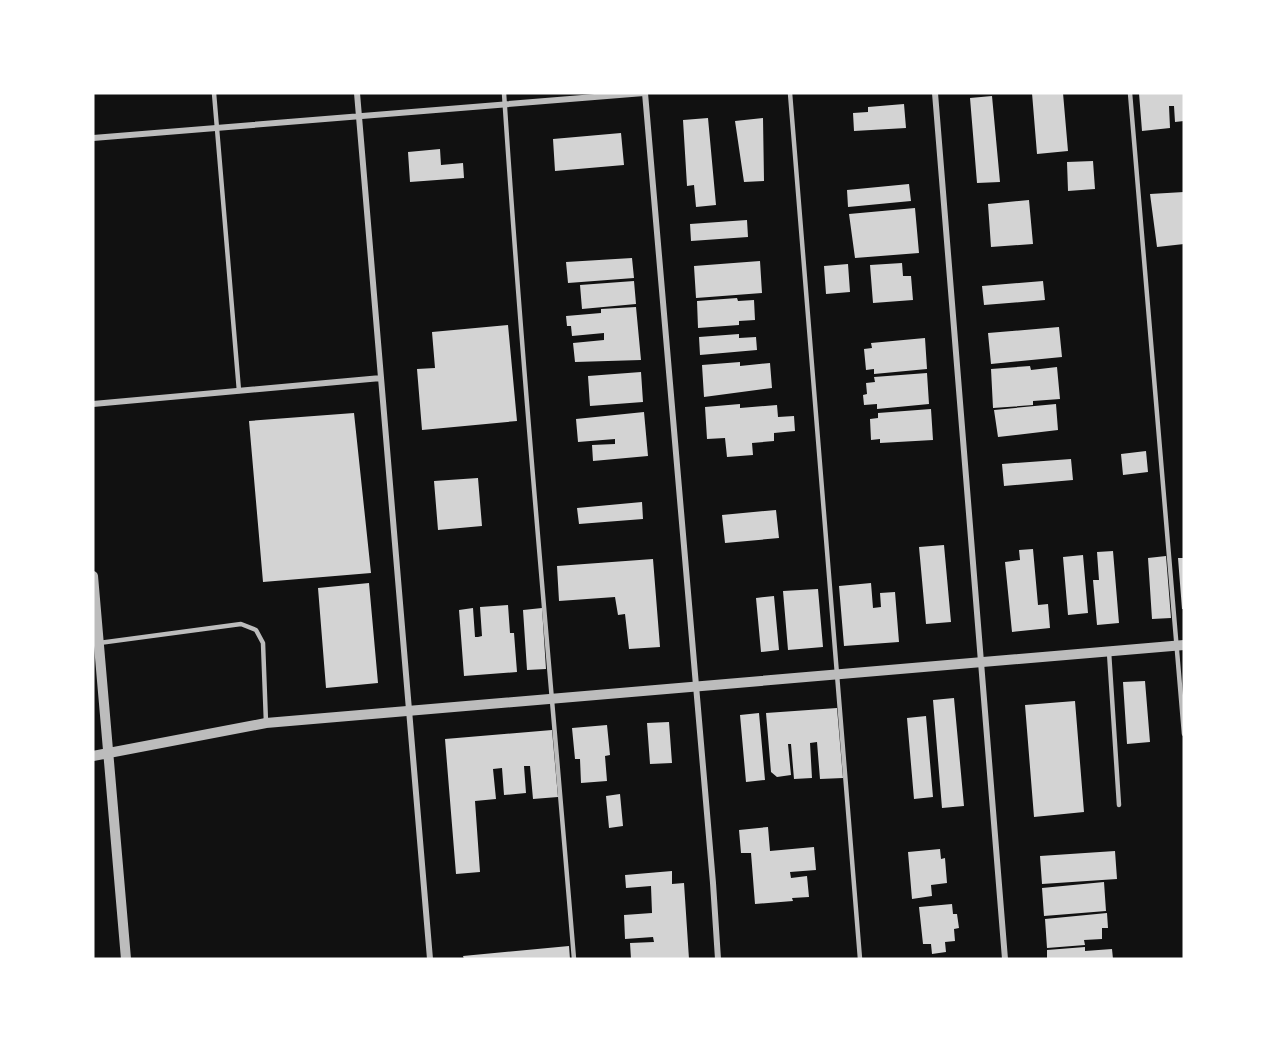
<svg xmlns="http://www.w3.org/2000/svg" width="1277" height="1052" font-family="'Golos Text',sans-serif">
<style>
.building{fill:#d3d3d3}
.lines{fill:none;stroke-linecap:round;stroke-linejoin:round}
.service{stroke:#bcbcbc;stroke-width:4.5}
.minor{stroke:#bcbcbc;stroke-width:6}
.tertiary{stroke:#bcbcbc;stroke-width:10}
</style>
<rect width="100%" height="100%" fill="#111"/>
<path class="building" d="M1032,93H1063L1068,151L1037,154Z
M1139,93H1184V121L1175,122L1174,106H1169L1170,128L1142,131Z
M992,96L1000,182L977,183L970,98Z
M904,104L906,128L854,131L853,113L868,112V107Z
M708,118L716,205L696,207L694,185L687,186L683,120Z
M763,118L764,181L744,182L735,121Z
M621,133L624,165L555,171L553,139Z
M440,149L441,165L463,163L464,178L410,182L408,152Z
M1093,161L1095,189L1068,191L1067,162Z
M909,184L911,201L848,207L847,190Z
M1184,192V244L1157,247L1150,194Z
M1029,200L1033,244L991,247L988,204Z
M915,208L919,253L855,258L849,214Z
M747,220L748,237L691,241L690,224Z
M632,258L634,278L568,283L566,262Z
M760,261L762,293L696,298L694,266Z
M902,263L903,276H911L913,300L873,303L870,265Z
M848,264L850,292L826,294L824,266Z
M634,281L636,304L582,309L580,285Z
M1043,281L1045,300L984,305L982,286Z
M737,298L738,301L754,300L755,320L739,321V325L698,328L697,301Z
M636,307L641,360L575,362L573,343L604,340V333L572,336L571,326H567L566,316L601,313V309Z
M508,325L517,421L422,430L417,369L435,368L432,332Z
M1059,327L1062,357L991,364L988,333Z
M739,334V338L756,337L757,350L700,355L699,337Z
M925,338L927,369L874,374V369L866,370L864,349L872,348L871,343Z
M740,362V366L770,363L772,388L704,397L702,365Z
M1030,366L1031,370L1057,367L1060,399L1033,401V405L993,408L991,369Z
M641,372L643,402L590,406L588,376Z
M927,373L929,404L877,409V404L864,405L863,395L867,394L866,383L875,382L874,377Z
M740,404V408L777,405L778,417L794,416L795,431L774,433V441L752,443L753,455L727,457L725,438L707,439L705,407Z
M1056,404L1058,430L998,437L994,410Z
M931,409L933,440L880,443V439L871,440L870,419L878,418V413Z
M644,412L648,456L593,461L592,445L615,444V439L578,442L576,419Z
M354,413L371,573L263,582L249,421Z
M1146,451L1148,472L1123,475L1121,454Z
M1071,459L1073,480L1004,486L1002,464Z
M478,478L482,526L438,530L434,481Z
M642,502L643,519L579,524L577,508Z
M776,510L779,538L725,543L722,515Z
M944,545L951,622L926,624L919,547Z
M1033,549L1038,605L1048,604L1050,628L1012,632L1005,562L1020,560L1019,550Z
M1113,551L1119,623L1097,625L1093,580H1099L1097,552Z
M1083,555L1088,613L1068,615L1063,557Z
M1166,556L1171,618L1152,619L1148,558Z
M1178,558H1184V609H1182Z
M653,559L660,647L629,649L625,614L618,615L615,597L559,601L557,566Z
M369,583L378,683L326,688L318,588Z
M871,583L873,608L881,607L880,593L895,592L899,642L844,646L839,586Z
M818,589L823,647L788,650L783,591Z
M774,596L779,650L761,652L756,598Z
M508,605L510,633H514L517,672L464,676L459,610L473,608L475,637H478L482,636L480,607Z
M542,608L546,669L527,670L523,610Z
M1145,681L1150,742L1127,744L1123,682Z
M954,698L964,806L942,808L933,700Z
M1075,701L1084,812L1034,817L1025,705Z
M837,708L843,778L820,779L817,742L810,743L812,778L794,779L791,744H788L791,775L777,777L771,772L766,713Z
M759,713L765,780L746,782L740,715Z
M926,716L933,797L914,799L907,718Z
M669,722L672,763L650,764L647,723Z
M607,725L610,755L605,756L607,781L581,783L580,759H575L572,728Z
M552,730L558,797L533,799L530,766H524L526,793L504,795L502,768L493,769L496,799L475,801L480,872L456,874L445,739Z
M620,794L623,826L609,828L606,796Z
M768,827L770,851L814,847L816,870L790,872L791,878L807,876L809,897L792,898L793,901L755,904L751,853H741L739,830Z
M940,849L941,859L945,858L947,883L931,885L932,896L912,899L908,852Z
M1115,851L1117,879L1042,884L1040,856Z
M672,871V884L684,883L689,959H631L630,943L654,942L653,937L625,939L624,915L652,913L651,886L626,888L625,875Z
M1104,882L1106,911L1044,916L1042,888Z
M952,904L953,914H957L959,928L954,929L955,941L945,942L946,952L932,954L931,944H923L919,907Z
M1107,913L1108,928H1102V939L1084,940L1085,945L1047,948L1045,919Z
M569,946L570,959H464L463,956Z
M1085,947V951L1112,949L1113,959H1047V950Z"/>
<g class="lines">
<path class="service" d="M214,93L239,391
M504,93C523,382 550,670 574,959
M790,93L860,959
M1130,93L1184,734
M99,643L241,624L256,630L263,643L266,723
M1109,652L1119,805"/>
<path class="minor" d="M357,93L430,959
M645,93L713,883L718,959
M935,93L1005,959
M93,138L644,93
M93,404L381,378"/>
<path class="tertiary" d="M93,576L126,959
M93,756L266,723L1184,645"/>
</g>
<rect width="1277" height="1052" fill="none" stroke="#ffffff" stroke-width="189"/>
</svg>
